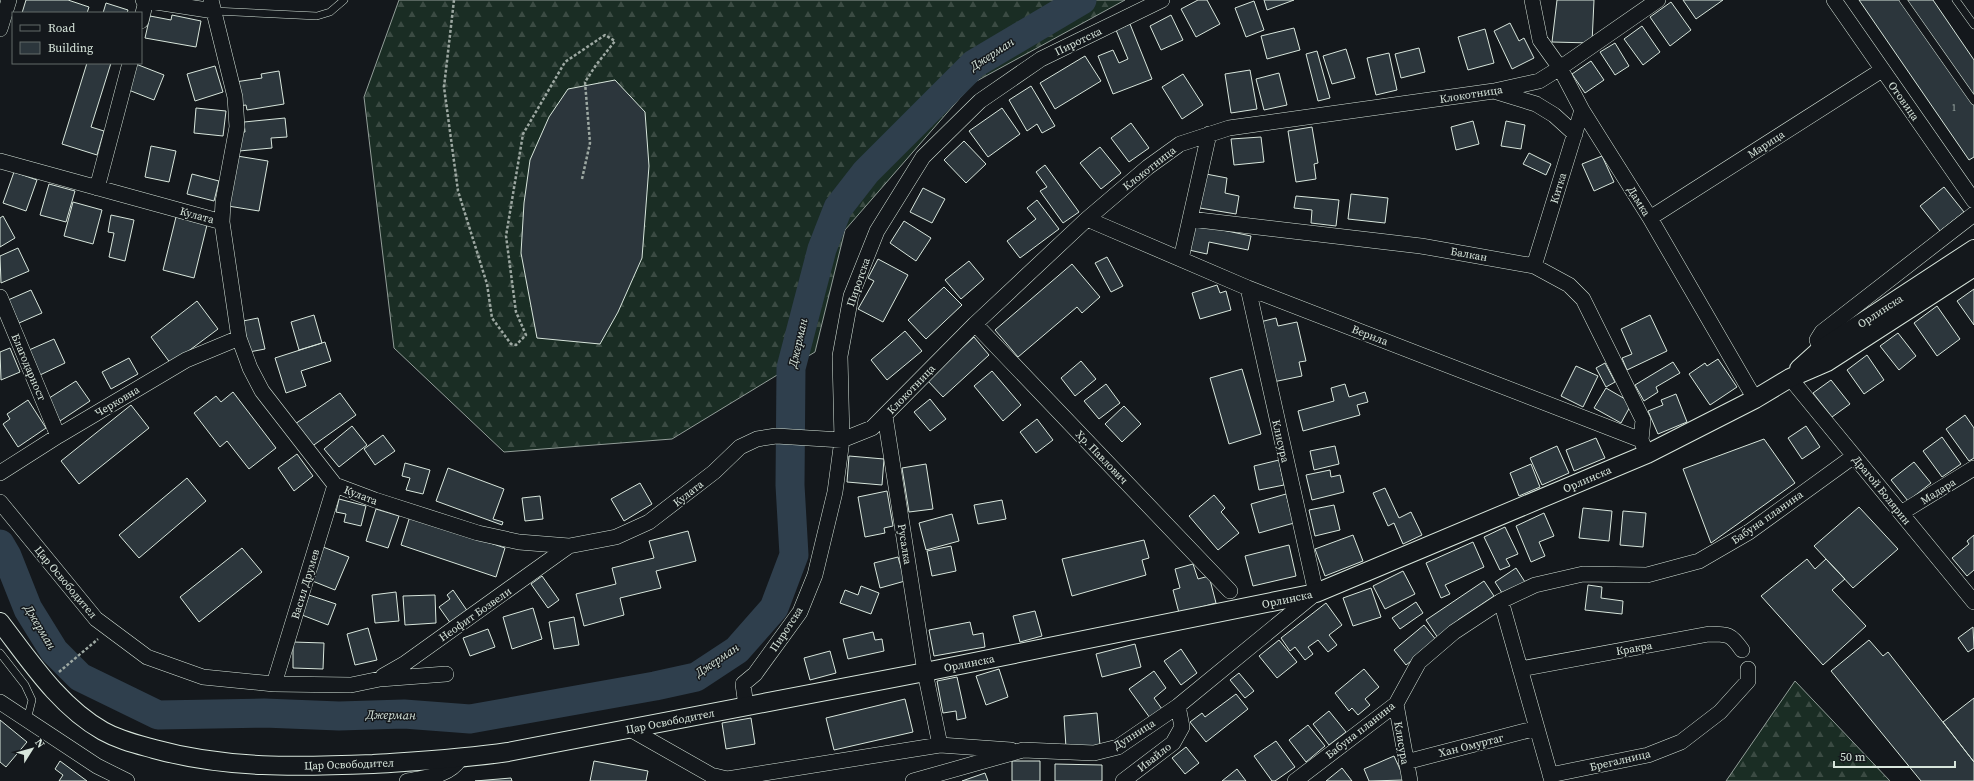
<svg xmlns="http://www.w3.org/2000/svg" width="1974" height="781" font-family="'Source Serif 4',serif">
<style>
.forest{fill:url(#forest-firs);stroke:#939e99}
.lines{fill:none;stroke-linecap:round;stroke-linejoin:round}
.river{stroke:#2f3f4d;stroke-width:29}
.building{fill:#2c363c;stroke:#d8e6dc}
.service-casing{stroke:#d8e6dc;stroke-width:8}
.minor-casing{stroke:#d8e6dc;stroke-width:16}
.tertiary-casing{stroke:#d8e6dc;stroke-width:20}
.path{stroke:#9da8a2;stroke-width:2.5;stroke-dasharray:3 2;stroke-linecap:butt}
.service{stroke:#14181c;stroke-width:7}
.minor{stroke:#14181c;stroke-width:15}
.tertiary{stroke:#14181c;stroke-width:18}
.labels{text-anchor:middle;stroke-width:3;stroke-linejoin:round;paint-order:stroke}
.number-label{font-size:9px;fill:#adbab4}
.street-label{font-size:11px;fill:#d8e6dc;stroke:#14181c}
.water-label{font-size:12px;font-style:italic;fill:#d8e6dc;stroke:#14181c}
</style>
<defs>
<pattern id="forest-firs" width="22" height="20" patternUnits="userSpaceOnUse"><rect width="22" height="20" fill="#1a2d24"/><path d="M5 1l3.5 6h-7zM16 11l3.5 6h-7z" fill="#3b4b43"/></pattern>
</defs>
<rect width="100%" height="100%" fill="#14181c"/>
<path class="forest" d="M399,0H1125L973,83L845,230L815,352L672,439L504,452L394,348L364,97Z
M1795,681L1890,781H1726Z"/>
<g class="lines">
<path class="river" d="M0,544L7,556L28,609L54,651L80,677L158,715L264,713L339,716L404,714L470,719L655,686L696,677L737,650L774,608L794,555L790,485L791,368L822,249L838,208L866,172L974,64L1082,0"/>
</g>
<path class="building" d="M26,0H68L89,7L87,13H22Z
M1198,0H1207L1220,24L1196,37L1181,9Z
M1264,0H1294L1267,10Z
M1557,0H1594L1592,43L1552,42Z
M1683,0H1723L1696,19Z
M1859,0H1933L1974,60V157L1969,160Z
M1254,1L1264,30L1246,37L1235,8Z
M1671,2L1691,30L1670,46L1650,17Z
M106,3L128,10L127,13H103Z
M172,15L201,21L196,47L145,38L150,16L171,20Z
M1171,15L1183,40L1161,50L1150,26Z
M1510,23L1519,41L1524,38L1534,58L1512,69L1494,31Z
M1130,24L1152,79L1113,94L1098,56L1113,50L1119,63L1128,59L1116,30Z
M1642,26L1660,52L1643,65L1624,39Z
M1294,28L1300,50L1267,59L1261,36Z
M1485,29L1494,63L1468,70L1458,37Z
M1615,43L1629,66L1615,75L1600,52Z
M1419,48L1425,72L1401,78L1395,54Z
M1346,49L1355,78L1332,84L1323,56Z
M1317,51L1330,98L1318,101L1306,54Z
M1389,53L1397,90L1376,95L1367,58Z
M1085,56L1101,81L1055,109L1040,83Z
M1591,61L1604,80L1585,93L1572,74Z
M87,63H111L91,127L104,131L97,155L62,144Z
M136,64L164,75L154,100L126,89Z
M215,66L223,92L195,101L187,74Z
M1250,70L1257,109L1231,113L1225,74Z
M279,71L284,104L247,110L246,105L239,106L235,82L262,78L261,74Z
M1279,73L1287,105L1264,110L1256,79Z
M1183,74L1203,105L1182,119L1162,87Z
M615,80L645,112L649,166L642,258L618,312L600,344L537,338L521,253L524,203L530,160L549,117L568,89Z
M1031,86L1055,126L1042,133L1037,124L1027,131L1009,100Z
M196,108L226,111L223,136L194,133Z
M1002,108L1020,134L988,157L969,131Z
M285,118L287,137L271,138L272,148L239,151L237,133L245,132L244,122Z
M1473,121L1479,144L1456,150L1451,127Z
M1506,121L1525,125L1521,149L1501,146Z
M1131,123L1149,148L1129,162L1111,138Z
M1312,127L1318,163L1314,164L1316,179L1296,182L1288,131Z
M1261,137L1264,162L1234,165L1231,139Z
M964,141L986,164L966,183L944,160Z
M151,146L176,151L169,182L145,177Z
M1100,147L1121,173L1101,189L1080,163Z
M1529,153L1551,164L1546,175L1523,164Z
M237,156L268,161L259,211L228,206Z
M1602,156L1614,182L1594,191L1582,164Z
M1045,165L1079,212L1063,223L1040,191L1047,187L1036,172Z
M14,172L37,180L26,211L3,203Z
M192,174L219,181L214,201L187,194Z
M1206,174L1227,178L1225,193L1239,196L1236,214L1200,208Z
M49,184L75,191L66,222L40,215Z
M1944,187L1964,212L1940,231L1920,206Z
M923,188L945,199L932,223L910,212Z
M1351,194L1388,198L1385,223L1348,219Z
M1296,196L1339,200L1336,226L1311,223L1312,210L1294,208Z
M1037,200L1059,229L1020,258L1007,241L1036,219L1027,208Z
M73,202L102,210L93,244L64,236Z
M111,215L134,220L125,261L109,257L114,233L108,232Z
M3,216L15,238L0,247V218Z
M176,217L207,225L194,278L163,270Z
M904,221L931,238L916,261L890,243Z
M1194,224L1251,236L1248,250L1209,242L1207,254L1189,250Z
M18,248L29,271L1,283L0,256Z
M1107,257L1123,286L1111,292L1095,263Z
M878,259L908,275L883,322L858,309L874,281L868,278Z
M969,261L984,279L961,299L945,280Z
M1072,264L1100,297L1082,313L1077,307L1018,357L995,330Z
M1217,285L1220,293L1226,291L1231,310L1200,319L1192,293Z
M944,287L962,305L926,339L908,320Z
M1974,289V325L1957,301Z
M31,290L42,313L19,323L8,300Z
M197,301L218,329L171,364L151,337Z
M1937,306L1960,339L1937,356L1914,323Z
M314,315L322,343L299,350L291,322Z
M1650,315L1667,351L1627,370L1622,358L1632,354L1621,329Z
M258,318L265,349L249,352L243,321Z
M1276,318L1278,326L1297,322L1306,361L1299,362L1302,376L1273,382L1260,322Z
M905,331L922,351L887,380L871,360Z
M1898,333L1916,356L1899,370L1880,346Z
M974,337L989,355L943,397L927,380Z
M54,339L65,363L40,375L29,350Z
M325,342L331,361L301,371L306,386L286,393L275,358Z
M10,348L20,372L1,380L0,352Z
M1867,355L1884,380L1864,394L1847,370Z
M129,358L138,374L111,389L102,372Z
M1718,359L1737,387L1710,405L1689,374L1705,363L1707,366Z
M1081,361L1096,379L1075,396L1061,378Z
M1673,362L1680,373L1656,387L1658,392L1644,401L1635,385Z
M1605,363L1615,382L1606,387L1596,368Z
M1576,366L1598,376L1583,407L1561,396Z
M1242,369L1261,434L1229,444L1210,378Z
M992,371L1021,405L1003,421L974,386Z
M1831,380L1850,404L1832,417L1813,393Z
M76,381L90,401L60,421L46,400Z
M1106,384L1120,403L1099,419L1084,401Z
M1345,384L1349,397L1365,392L1368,402L1357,405L1360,415L1303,431L1298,411L1334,401L1331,388Z
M1606,388L1632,403L1621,423L1594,408Z
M233,392L276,448L249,469L227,441L220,447L194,413L216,396L221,402Z
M340,393L356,415L311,447L295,424Z
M1676,394L1687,422L1658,434L1648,411L1663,405L1661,400Z
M930,399L946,419L930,431L914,412Z
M28,400L46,428L18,447L3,424L10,419L7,414Z
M131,405L149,428L79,484L61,461Z
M1124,406L1141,424L1122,442L1105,424Z
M1965,415L1974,428V458L1969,461L1946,429Z
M1037,419L1053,440L1036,453L1020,432Z
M352,426L367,445L339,467L324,449Z
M1806,426L1820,447L1802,459L1788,438Z
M383,435L395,451L375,465L364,449Z
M1942,437L1961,464L1942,477L1923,451Z
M1596,438L1605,458L1574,471L1566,450Z
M1764,439L1795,483L1711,543L1683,469Z
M1335,446L1339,464L1314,470L1310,451Z
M1557,446L1569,473L1542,485L1530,458Z
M297,454L313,476L294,491L278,468Z
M849,456L884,459L882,485L847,482Z
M1279,460L1284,485L1259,490L1254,466Z
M1914,462L1931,483L1908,501L1891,480Z
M405,463L430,470L423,494L406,490L410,478L402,476Z
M926,464L933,509L909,512L902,468Z
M1531,464L1540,487L1519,496L1510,473Z
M448,468L504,489L493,519L503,522L502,525L436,501Z
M1330,470L1331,477L1340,475L1344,492L1312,500L1306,475Z
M187,478L206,501L139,558L119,535Z
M640,483L652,504L624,521L611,499Z
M1385,488L1399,518L1411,512L1422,535L1403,544L1394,523L1388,526L1373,493Z
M887,491L893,526L884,528L885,533L865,537L858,497Z
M1286,494L1294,523L1259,533L1251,504Z
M1214,495L1225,508L1221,512L1239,533L1218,550L1189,516Z
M540,496L543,519L525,521L522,498Z
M339,499L366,506L361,526L344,522L346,514L336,512Z
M1002,500L1006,519L978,524L974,505Z
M1334,505L1340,530L1315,536L1309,510Z
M1859,507L1898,549L1853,588L1814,546Z
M1583,508L1612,511L1609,541L1579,538Z
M376,509L399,516L388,548L366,541Z
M1623,511L1646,513L1643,547L1620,545Z
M1544,513L1554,536L1539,542L1545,556L1531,562L1516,526Z
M952,514L959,541L926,550L919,523Z
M410,516L505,548L496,577L401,545Z
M1505,527L1518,554L1506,559L1510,566L1500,570L1484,537Z
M688,531L696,561L656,571L661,588L620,598L624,615L584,626L576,594L616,584L612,568L654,558L649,541Z
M1353,535L1363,561L1325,576L1315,549Z
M1974,535V570L1967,576L1952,558L1969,544L1967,541Z
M1144,540L1149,558L1142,560L1146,575L1072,596L1062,559Z
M1473,542L1484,567L1445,585L1450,594L1441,598L1426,563Z
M1289,545L1296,576L1253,586L1245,556Z
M951,546L956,571L932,576L927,551Z
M323,547L349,557L335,590L310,580Z
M242,548L262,572L199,622L180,597Z
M898,557L905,581L880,588L874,563Z
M1807,559L1815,569L1826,559L1845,579L1832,590L1866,626L1823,665L1761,596Z
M1193,564L1198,579L1209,576L1216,603L1179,613L1173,590L1180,588L1175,569Z
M1516,568L1525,582L1504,596L1495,582Z
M1403,571L1415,594L1385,609L1373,586Z
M542,576L559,600L548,608L531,584Z
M1484,581L1494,596L1458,620L1460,623L1438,638L1426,620Z
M1588,585L1602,587L1601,598L1623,601L1622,614L1585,610Z
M861,586L879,593L871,614L840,603L845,590L858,595Z
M1371,588L1381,617L1353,626L1343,598Z
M453,590L468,612L451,624L439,607L450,599L447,595Z
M396,592L399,621L375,623L372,595Z
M309,595L336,604L328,625L302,615Z
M435,595L436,623L405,625L403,596Z
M1416,602L1423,613L1400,629L1392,618Z
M1326,603L1342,625L1329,635L1337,645L1328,652L1318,640L1308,647L1313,654L1305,660L1295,647L1290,651L1281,638Z
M533,608L542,639L512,649L503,617Z
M1035,611L1042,636L1020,642L1013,616Z
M574,617L579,645L554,649L549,622Z
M970,622L973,635L983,633L985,647L934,656L929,630Z
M1424,625L1437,641L1406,665L1394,650Z
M1973,627L1974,648L1968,652L1958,638Z
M368,628L377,660L355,665L347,634Z
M488,629L495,647L470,656L463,638Z
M873,632L875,640L882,639L884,651L848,659L843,639Z
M1279,640L1297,662L1277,678L1259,656Z
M1869,640L1883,656L1888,652L1974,762V781H1921L1831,671Z
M293,642L324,643L323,669L293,668Z
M1135,644L1141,667L1102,677L1096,654Z
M1181,649L1197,673L1181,685L1164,661Z
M830,651L836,673L810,680L804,658Z
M999,669L1008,697L986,705L976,676Z
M1364,669L1379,687L1365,699L1370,705L1358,715L1352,708L1349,711L1335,693Z
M1154,671L1166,688L1154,698L1162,709L1150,718L1129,689Z
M1239,673L1254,691L1245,698L1230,680Z
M957,677L966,718L957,720L956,711L943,713L937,681Z
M1236,694L1248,709L1206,742L1190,722L1202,713L1205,717Z
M1974,698V762L1943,722Z
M905,699L913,732L834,750L826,718Z
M1329,711L1346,732L1329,745L1313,724Z
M1097,713L1100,745L1066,748L1064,716Z
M751,718L755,744L726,749L722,723Z
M0,720L27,742L6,767L0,762Z
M1308,725L1325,746L1306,762L1289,740Z
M1276,741L1295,767L1275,781H1272L1254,756Z
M1186,747L1199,763L1185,774L1172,758Z
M1394,756L1405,780L1369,781L1364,769Z
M60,761L87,781H59L63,775L55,769Z
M594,761L648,771L646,781H590Z
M1012,761H1040V781H1012Z
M1055,764L1102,765V781H1055Z
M1342,768L1352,781H1326Z
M1237,769L1246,781H1222Z
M985,773L988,781H962Z
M511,778L512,781H475Z"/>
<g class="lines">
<g class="service-casing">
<path id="service" d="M1903,0L1974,101
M1956,0L1974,25
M214,11L317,16L330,12L344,0
M0,653L25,685L32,700L27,720"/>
</g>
<g class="minor-casing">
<path id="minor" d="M143,0L214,11
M211,0L235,97L237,127L223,202L222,222L239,338L250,368L262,391L335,485L375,500L478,533L519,542L569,546L616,537L649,522L714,472L740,447L757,439L776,436L842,440L872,428L975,324L1087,219L1148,167L1180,144L1229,128L1494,91L1539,81L1560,68L1658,0
M1532,0L1540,40L1560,68L1582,110L1650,218L1755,399
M1834,0L1974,201
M141,21L146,1
M0,29L9,0
M1494,91L1536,104L1554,115L1575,134
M0,161L222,222
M97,188L130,63
M1650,218L1882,70
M1087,219L1248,288L1641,440L1647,454
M1190,219L1421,246L1534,266L1569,285L1583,299L1643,420L1641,440
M1181,259L1209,134
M1534,266L1582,110
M0,297L58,436
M975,324L1230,591
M1825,359L1817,340L1822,332L1974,214
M1790,378L1974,602
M885,416L925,672L940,745
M0,473L58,436L186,360L239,338
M0,502L96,619L147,657L203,677L274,684L351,685L380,679L446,674
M1901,513L1974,468
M1501,601L1552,781
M1520,669L1709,634C1728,634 1731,634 1742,650
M383,676L404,664L569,546
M274,684L335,485
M0,702L97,766L127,781
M1396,704L1410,781
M746,706L743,684L755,674L800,612L815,575L835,492L842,440L840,356L851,296L877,231L923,157L980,101L1041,59L1162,0
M630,729L711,775L727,779L940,745L1011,750
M1406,762L1537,728
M1550,775L1648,755L1681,742L1720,712L1748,681V669
M407,781C426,777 448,777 460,759
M913,781L1023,750L1094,753L1118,747L1178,706L1316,593L1248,288
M1123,781L1173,743L1182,727L1178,706
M1295,781L1396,704L1419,662L1454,632L1501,601L1535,585L1583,574L1647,575L1699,561L1749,532L1854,456"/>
</g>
<g class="tertiary-casing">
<path id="tertiary" d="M1799,369L1820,350L1974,249
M0,622C30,661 59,706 103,731C119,740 136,744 154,749C226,769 299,767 373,764C419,761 463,759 508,752L925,672L1316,593L1647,454L1755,399L1790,378L1827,362L1974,267"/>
</g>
<path class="path" d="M454,0L444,87L458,191L487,284L492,318L511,344L516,345L526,335L516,312L506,236L523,134L565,62L605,35L615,41L596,65L585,82L590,143L582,179
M59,672L98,639"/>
<use href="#service" class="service"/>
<use href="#minor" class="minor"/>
<use href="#tertiary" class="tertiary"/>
</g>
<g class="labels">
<g class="number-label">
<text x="1954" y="111">1</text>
</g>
<g class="street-label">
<text transform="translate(1078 41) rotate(-26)" y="4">Пиротска</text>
<text transform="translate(1471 94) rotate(-9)" y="4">Клокотница</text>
<text transform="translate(1904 101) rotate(55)" y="4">Отовица</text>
<text transform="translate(1766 144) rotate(-33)" y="4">Марица</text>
<text transform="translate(1149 168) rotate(-38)" y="4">Клокотница</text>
<text transform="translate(1558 188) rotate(-73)" y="4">Китка</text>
<text transform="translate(1639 201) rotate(58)" y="4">Дамка</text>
<text transform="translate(197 215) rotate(15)" y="4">Кулата</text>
<text transform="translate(1469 254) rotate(10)" y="4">Балкан</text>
<text transform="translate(858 282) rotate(-71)" y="4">Пиротска</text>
<text transform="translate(1880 311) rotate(-33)" y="4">Орлинска</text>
<text transform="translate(1370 335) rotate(21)" y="4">Верила</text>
<text transform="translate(29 367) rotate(67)" y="4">Благодарност</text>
<text transform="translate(911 389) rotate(-46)" y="4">Клокотница</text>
<text transform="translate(117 401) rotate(-31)" y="4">Черковна</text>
<text transform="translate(1281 441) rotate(77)" y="4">Клисура</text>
<text transform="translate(1102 457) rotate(46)" y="4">Хр. Павлович</text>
<text transform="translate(1587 479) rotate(-23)" y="4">Орлинска</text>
<text transform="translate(1882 490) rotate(51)" y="4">Драгой Болярин</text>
<text transform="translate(1938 491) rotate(-32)" y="4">Мадара</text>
<text transform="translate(688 493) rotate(-38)" y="4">Кулата</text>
<text transform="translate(361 495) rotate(21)" y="4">Кулата</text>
<text transform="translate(1767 517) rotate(-35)" y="4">Бабуна планина</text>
<text transform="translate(905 544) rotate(81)" y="4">Русалка</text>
<text transform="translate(66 582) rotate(50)" y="4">Цар Освободител</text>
<text transform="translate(305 584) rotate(-73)" y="4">Васил Друмев</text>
<text transform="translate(1287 599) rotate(-12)" y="4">Орлинска</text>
<text transform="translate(475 614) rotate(-35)" y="4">Неофит Бозвели</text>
<text transform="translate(786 629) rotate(-57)" y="4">Пиротска</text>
<text transform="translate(1634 648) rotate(-10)" y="4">Кракра</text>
<text transform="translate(969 663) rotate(-11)" y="4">Орлинска</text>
<text transform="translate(670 721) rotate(-11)" y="4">Цар Освободител</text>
<text transform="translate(1360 730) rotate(-38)" y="4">Бабуна планина</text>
<text transform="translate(1134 734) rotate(-32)" y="4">Дупница</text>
<text transform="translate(1402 743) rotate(80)" y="4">Клисура</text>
<text transform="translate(1471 745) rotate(-14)" y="4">Хан Омуртаг</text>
<text transform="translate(1154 757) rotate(-38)" y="4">Ивайло</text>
<text transform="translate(1620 760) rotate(-13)" y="4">Брегалница</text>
<text transform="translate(349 764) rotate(-2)" y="4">Цар Освободител</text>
</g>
<g class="water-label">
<text transform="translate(992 54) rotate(-33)" y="4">Джерман</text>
<text transform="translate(798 343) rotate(-77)" y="4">Джерман</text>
<text transform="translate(40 627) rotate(59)" y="4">Джерман</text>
<text transform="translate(717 660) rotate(-34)" y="4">Джерман</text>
<text transform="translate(391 715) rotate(1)" y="4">Джерман</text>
</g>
</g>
<rect x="12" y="12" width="130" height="52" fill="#14181c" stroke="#626a69"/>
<rect x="20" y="25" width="20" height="6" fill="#14181c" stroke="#626a69"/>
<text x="48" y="32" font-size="12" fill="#d8e6dc">Road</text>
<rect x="20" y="42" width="20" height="12" fill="#2c363c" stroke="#626a69"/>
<text x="48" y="52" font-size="12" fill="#d8e6dc">Building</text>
<g transform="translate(32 749) rotate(53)" stroke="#14181c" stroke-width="3" paint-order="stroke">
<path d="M0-3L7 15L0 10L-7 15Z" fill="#d8e6dc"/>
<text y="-6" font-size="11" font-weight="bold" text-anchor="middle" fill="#d8e6dc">N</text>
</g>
<path d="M1834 761v6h121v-6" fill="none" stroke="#d8e6dc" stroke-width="2"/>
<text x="1840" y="761" font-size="12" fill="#d8e6dc" stroke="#14181c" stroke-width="3" paint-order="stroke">50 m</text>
</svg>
